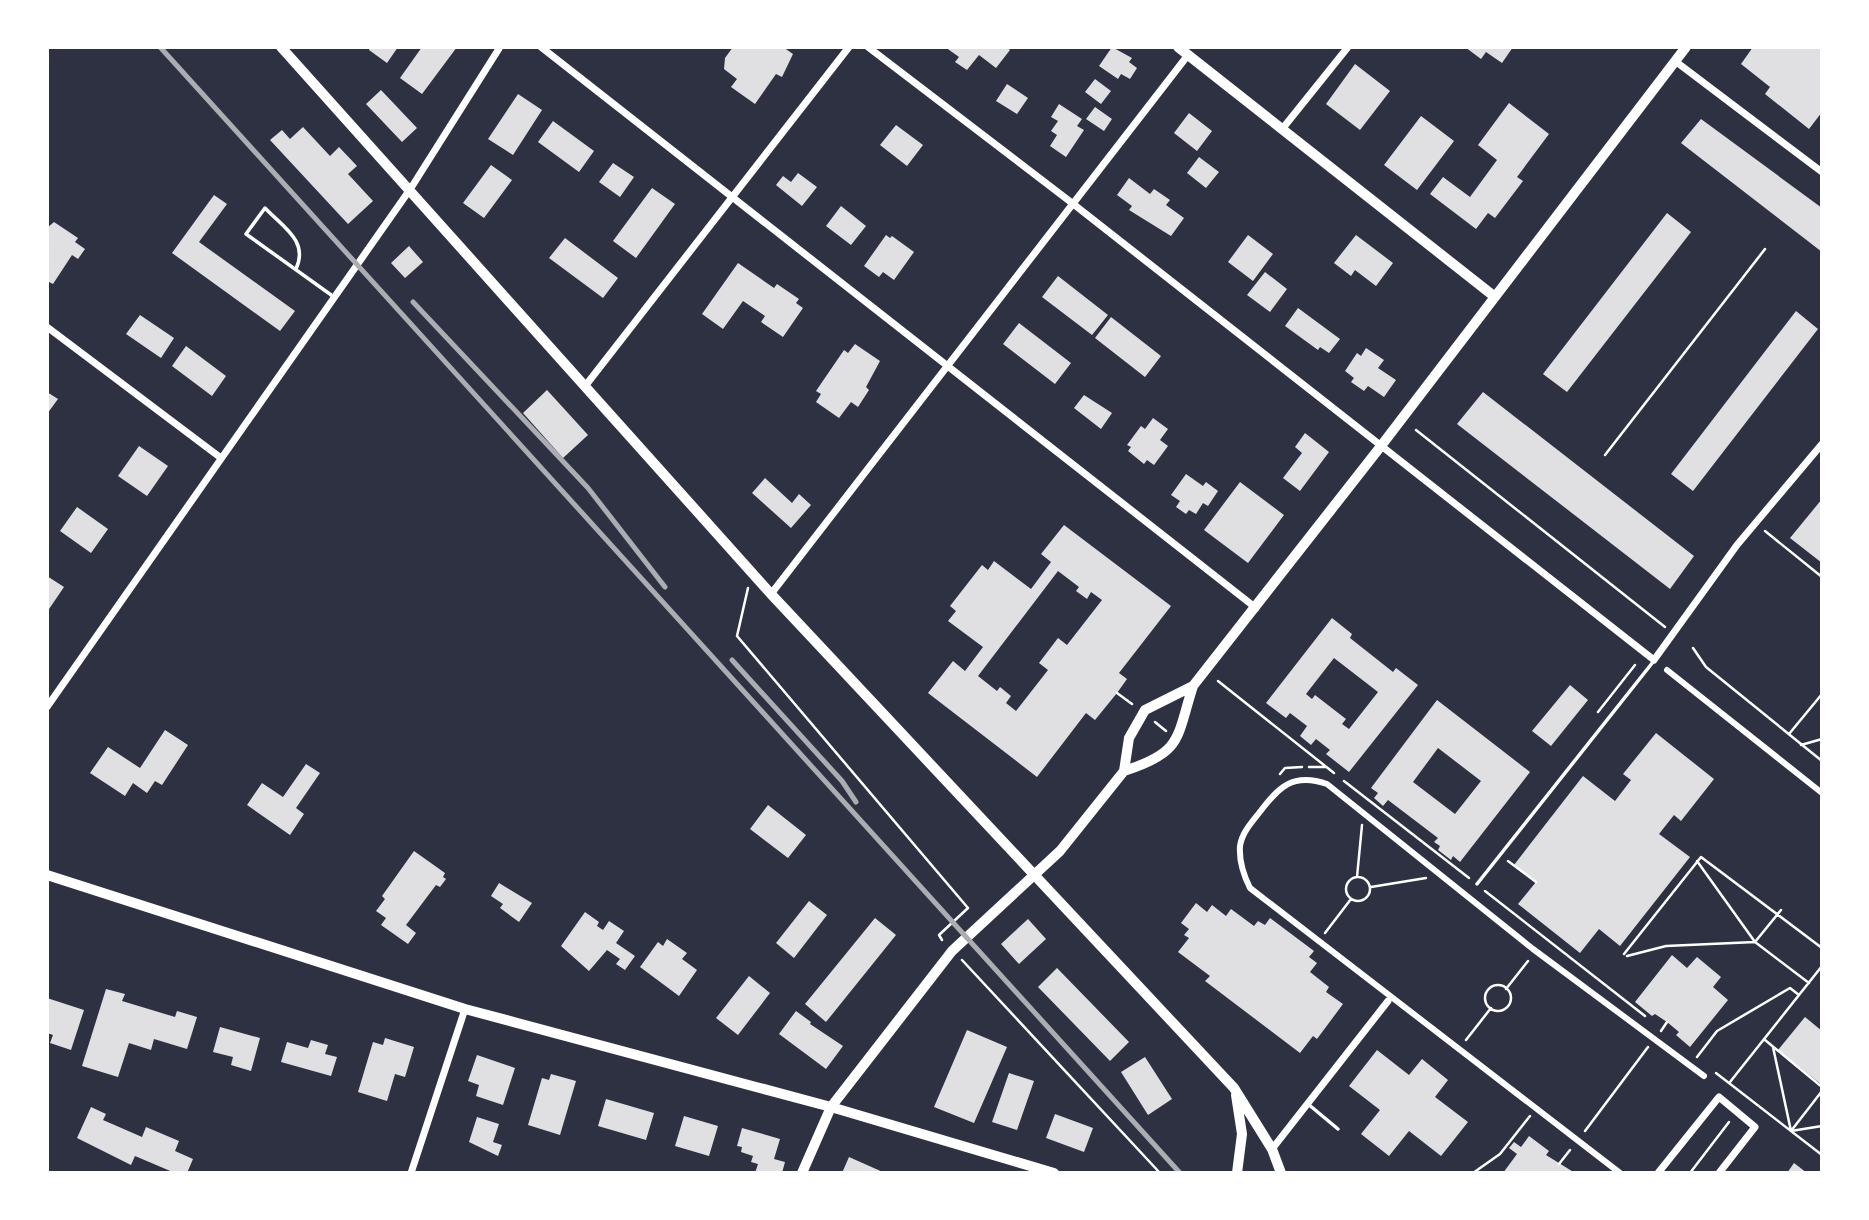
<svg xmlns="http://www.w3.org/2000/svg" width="1869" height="1220" font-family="'Titillium Web',sans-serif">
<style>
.building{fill:#e0e0e3;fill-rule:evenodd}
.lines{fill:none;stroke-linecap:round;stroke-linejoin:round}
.path{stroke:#fff;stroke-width:2.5}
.service{stroke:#fff;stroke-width:3.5}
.pedestrian{stroke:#fff;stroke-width:6}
.minor{stroke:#fff;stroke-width:7}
.tertiary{stroke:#fff;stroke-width:10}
.rail{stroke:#abadb3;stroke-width:5}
</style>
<rect width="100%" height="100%" fill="#2d3142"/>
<path class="building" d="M370,47H398L387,63L369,50Z
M422,47H457L422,94L400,78Z
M733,47H783L793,54L782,77L776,74L755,104L731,87L737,79L724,69L725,58Z
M945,47H1006L1010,50L996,68L979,55L967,70L955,62L959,57Z
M1112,47L1132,58L1129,62L1137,68L1130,79L1121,74L1118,79L1099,66Z
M1465,47H1513L1502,63L1486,52L1481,59Z
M1753,47H1822V112L1809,129L1765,94L1770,87L1741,64Z
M1355,64L1390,91L1360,130L1326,104Z
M1095,79L1111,91L1101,104L1085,92Z
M1007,84L1028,98L1017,114L996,101Z
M381,90L417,128L402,142L366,104Z
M518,94L542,110L513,155L488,139Z
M1509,103L1549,134L1517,177L1523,181L1495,218L1488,213L1476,229L1430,194L1443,177L1470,197L1497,160L1478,145Z
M1059,104L1082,119L1077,126L1084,130L1066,157L1050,146L1057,135L1051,131L1058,121L1051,117Z
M1095,107L1112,119L1104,131L1086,119Z
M1189,113L1212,131L1197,151L1174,133Z
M1421,116L1454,141L1417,190L1384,165Z
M1701,119L1822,208V252L1681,143Z
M553,121L594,151L579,172L538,142Z
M896,125L923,145L907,166L880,145Z
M303,127L330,156L339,147L357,166L348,174L373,201L348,224L270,140L282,130L290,139Z
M1199,157L1219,172L1206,188L1187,173Z
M613,163L634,177L620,197L599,182Z
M491,165L512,180L484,218L463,203Z
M798,173L817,187L802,206L776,185L783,176L791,182Z
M1129,178L1150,194L1154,189L1170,200L1166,205L1184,218L1171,236L1129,210L1132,206L1117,195Z
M652,188L675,204L636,258L613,241Z
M214,195L227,204L199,242L295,311L280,331L172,253Z
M841,206L866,226L851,245L826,226Z
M1667,213L1691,232L1567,392L1543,374Z
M54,222L78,238L75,242L85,249L78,259L72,255L53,284L47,281V228Z
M886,235L890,238L892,236L914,252L894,280L883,272L879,277L864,266Z
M1248,235L1273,254L1253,281L1228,262Z
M1356,235L1393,263L1376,286L1355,270L1351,276L1334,263Z
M565,238L618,278L603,298L549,258Z
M409,246L423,262L405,278L391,263Z
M738,263L774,288L777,284L799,299L796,303L803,308L783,337L761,322L765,316L743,301L723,329L702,314Z
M1265,272L1287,289L1270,312L1247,295Z
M1058,276L1108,315L1092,335L1042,297Z
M1298,308L1340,339L1329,353L1320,347L1318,350L1285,326Z
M1796,311L1818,329L1693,491L1671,474Z
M140,315L174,338L161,358L126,334Z
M1111,317L1161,356L1145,377L1095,338Z
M1019,323L1071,363L1055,384L1003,344Z
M855,344L880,361L866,387L869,390L858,407L851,402L839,418L816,402L821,394L816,391L844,350L848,353Z
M186,346L226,376L212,396L172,366Z
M1366,348L1384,360L1378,368L1396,380L1384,397L1368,386L1364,391L1351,382L1354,378L1345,371L1357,353L1361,356Z
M547,390L588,435L563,458L523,413Z
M47,392L58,399L47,414Z
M1483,392L1694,556L1670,589L1457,424Z
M1084,395L1112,413L1101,429L1074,408Z
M1153,418L1168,429L1160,440L1168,446L1154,465L1147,460L1144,464L1128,451L1131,447L1127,445L1141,426L1145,429Z
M1305,433L1329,452L1300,491L1283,478L1302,453L1295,447Z
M139,446L168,466L147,496L118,476Z
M1186,474L1203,486L1206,482L1218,491L1208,506L1203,503L1196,514L1189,510L1186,514L1176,507L1180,501L1171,495Z
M765,478L792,503L799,494L811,505L791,528L752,493Z
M1240,482L1284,515L1248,563L1204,530Z
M1822,499V563L1790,538Z
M77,507L108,529L91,553L60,531Z
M1064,525L1171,606L1119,673L1127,679L1117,693L1095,720L1086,713L1037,777L928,693L953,661L965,671L983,647L948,621L956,611L950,606L982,565L988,570L994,561L1031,589L1051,562L1041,554ZM1058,571L1079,587L1076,591L1087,599L1091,592L1102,600L1067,645L1058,638L1039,663L1048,670L1016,711L1006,703L1011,696L1000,687L997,691L978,676Z
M47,576L64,587L47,612Z
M1332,618L1352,634L1350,638L1393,672L1396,668L1418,685L1349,772L1326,754L1330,750L1316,739L1311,745L1300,736L1307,726L1290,713L1286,718L1266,703ZM1334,658L1378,692L1349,729L1342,724L1346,719L1315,695L1312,699L1306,694Z
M1570,685L1588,700L1551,746L1532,731Z
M1437,700L1530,772L1460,862L1453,856L1451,860L1438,850L1440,846L1434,842L1438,838L1388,800L1383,806L1374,798L1378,793L1371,788ZM1438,748L1481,781L1455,814L1413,782Z
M165,730L188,745L162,785L155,781L147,793L133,783L125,796L90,773L108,747L140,768Z
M1656,733L1714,779L1681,821L1674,815L1659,834L1690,857L1620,946L1599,929L1580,953L1518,904L1536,882L1514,865L1583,776L1615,801L1631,780L1623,774Z
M306,764L320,773L296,808L304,814L290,835L247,805L262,783L283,797Z
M768,805L806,835L788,858L750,829Z
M414,851L445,873L443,877L446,879L440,887L436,885L406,925L416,933L408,944L381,925L386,918L376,911L385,899L382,896Z
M499,883L532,903L519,922L500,908L503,904L491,896Z
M809,901L827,915L794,958L776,943Z
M1196,903L1207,912L1212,905L1226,916L1231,909L1254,926L1258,921L1265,925L1270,918L1314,951L1309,957L1317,963L1310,972L1329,987L1326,992L1343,1004L1317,1039L1313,1036L1300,1053L1205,981L1210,976L1178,952L1189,938L1184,935L1189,929L1181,923Z
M585,912L599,922L597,926L603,930L609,921L624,931L616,943L635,956L625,970L616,964L620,959L607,950L589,971L561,946Z
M875,918L896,935L826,1022L805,1004Z
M1028,919L1046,939L1019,964L1001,944Z
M667,939L687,953L682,959L697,970L679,996L640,967L658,942L663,946Z
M1672,955L1687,968L1697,957L1721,977L1713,987L1728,1000L1690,1047L1676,1035L1679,1032L1667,1022L1655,1014L1652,1016L1635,1002Z
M1057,968L1129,1042L1110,1061L1038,987Z
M749,976L770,993L738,1035L716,1018Z
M106,989L125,994L122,1001L175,1017L177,1011L197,1017L187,1049L154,1039L151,1050L129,1043L118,1077L82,1066Z
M47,998L84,1010L71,1050L50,1043L53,1035L47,1033Z
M796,1011L811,1022L810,1024L843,1046L826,1069L779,1034Z
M1805,1017L1822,1031V1085L1778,1050Z
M220,1027L260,1038L251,1071L231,1065L233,1057L213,1052Z
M967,1030L1007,1047L974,1123L934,1107Z
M385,1038L414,1047L405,1077L395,1074L387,1101L358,1092L373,1042L383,1045Z
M311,1040L328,1045L325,1054L337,1057L331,1076L281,1062L287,1042L308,1048Z
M1377,1050L1409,1075L1422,1059L1448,1080L1435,1097L1468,1122L1441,1156L1409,1131L1389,1156L1361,1134L1380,1110L1349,1086Z
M477,1055L515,1068L503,1105L476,1096L479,1085L468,1081Z
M1145,1057L1172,1099L1148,1115L1121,1072Z
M1009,1073L1034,1081L1017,1130L992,1122Z
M551,1074L576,1081L560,1135L528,1125L542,1078L549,1080Z
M606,1099L654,1113L646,1140L598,1126Z
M91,1107L106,1114L103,1120L142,1137L146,1127L179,1141L175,1151L193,1159L187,1173H175L135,1156L131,1165L77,1138Z
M1055,1114L1093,1128L1084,1152L1046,1138Z
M684,1116L718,1126L709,1156L675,1146Z
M477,1117L499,1124L493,1142L502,1145L498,1156L469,1142Z
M742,1128L780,1139L774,1159L785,1162L782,1173H755L758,1164L751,1162L753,1156L741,1152L742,1147L737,1146Z
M1529,1136L1549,1151L1546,1155L1575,1173H1503L1517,1154L1509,1148L1514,1142L1521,1147Z
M849,1157L885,1173H842Z
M1794,1163L1807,1173H1787Z"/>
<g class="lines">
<path class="path" d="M1416,430L1665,627
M1605,455L1765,249
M1765,531L1822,577
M748,588L737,636L968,908L939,935L942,940
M1693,648L1706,667L1822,761
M1218,681L1334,773
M1117,693L1132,704
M1598,712L1635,665
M1155,722L1166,731
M1789,734L1822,694
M1801,745L1822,739
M1309,767H1326
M1280,774L1285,768L1302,767
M1344,781L1469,878
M1508,861L1536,882
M1697,861L1755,942L1809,983
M1346 889a12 12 0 1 1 24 0a12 12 0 1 1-24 0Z
M1357,877L1362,825
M1371,887L1426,878
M1485,891L1645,1016
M1325,933L1351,899
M1624,954L1701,857L1822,948
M1627,956L1666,946L1755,942L1781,910
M962,960L1160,1173
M1485 998a13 13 0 1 1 26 0a13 13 0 1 1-26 0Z
M1506,989L1528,961
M1661,1031L1667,1022
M1466,1040L1491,1008
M1765,1040L1822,1087
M1773,1047L1791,1131
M1697,1057L1717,1031L1790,988L1799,995
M1716,1073L1822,1155
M1730,1082L1822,966
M1585,1131L1648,1047
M1791,1131L1822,1091
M1791,1131L1822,1126
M1559,1164L1570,1150
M1473,1173L1500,1154L1530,1116
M1690,1173L1729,1122"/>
<path class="service" d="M296,269C309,241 283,227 265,208L246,234L334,297
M1477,884L1653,662
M1308,1104L1338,1129"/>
<path class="pedestrian" d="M1667,670L1822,793
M1620,1173L1250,888C1244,876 1239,860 1240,846C1242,833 1251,823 1259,813C1278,788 1292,772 1327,784L1533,949L1704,1076"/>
<path class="minor" d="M541,47L1256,608
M868,47L1072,203L1654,660L1737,545L1822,444
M1675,61L1822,172
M1283,128L1348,47
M47,327L221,458
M586,385L849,47
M771,594L1188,55
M47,707L411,188L500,47
M1272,1149L1388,1001
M411,1173L465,1009
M1658,1173L1719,1097L1755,1127L1719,1173"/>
<path class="tertiary" d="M281,47L771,594L1234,1088L1272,1149L1281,1173
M1178,47L1495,297
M1193,686C1176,739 1183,752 1124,771L1129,738L1145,710L1193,686L1381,446L1686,47
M47,875L465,1009L831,1107L1054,1173
M1236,1095L1242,1134L1237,1173
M802,1173L831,1107L952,951L1060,851L1124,771"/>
<path class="rail" d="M160,47L1180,1173
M413,302L588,488L665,587
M732,660L842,781L856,802"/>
</g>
<rect width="1869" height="1220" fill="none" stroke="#ffffff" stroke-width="98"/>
</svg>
